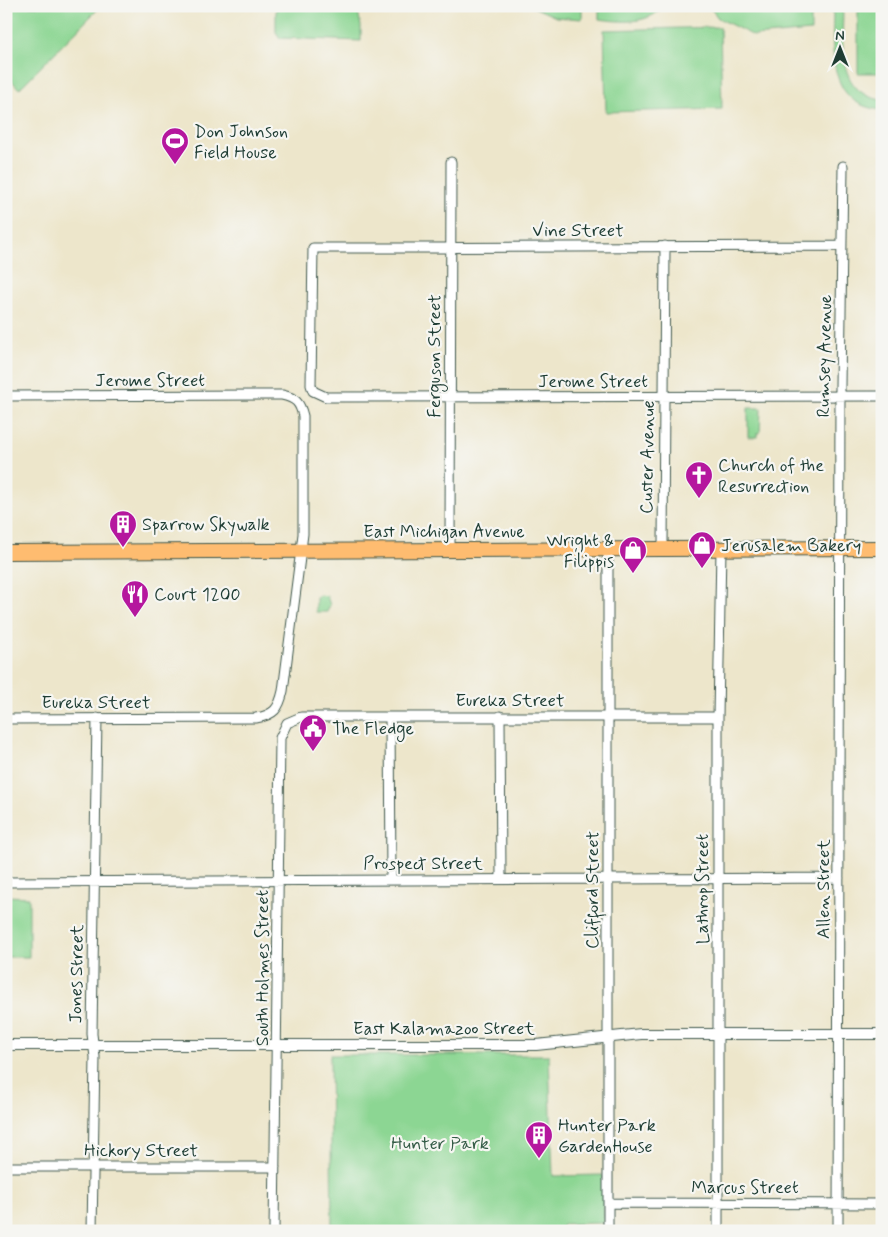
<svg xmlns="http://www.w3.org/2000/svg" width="888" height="1237" font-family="Mynerve,sans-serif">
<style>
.green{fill:#8cd693;stroke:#568a64}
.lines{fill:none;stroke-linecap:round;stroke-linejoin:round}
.minor-casing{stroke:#3e564b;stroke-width:11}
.tertiary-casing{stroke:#3e564b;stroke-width:12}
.primary-casing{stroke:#3e564b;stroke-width:16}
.minor{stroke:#fff;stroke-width:9}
.tertiary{stroke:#fff;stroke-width:10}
.primary{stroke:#febc70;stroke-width:14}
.labels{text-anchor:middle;stroke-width:4.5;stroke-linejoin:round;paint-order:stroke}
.poi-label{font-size:18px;fill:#1f3d34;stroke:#f6f6f2;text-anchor:start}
.street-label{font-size:18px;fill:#1f3d34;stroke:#f6f6f2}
.park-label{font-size:18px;fill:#355c47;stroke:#f6f6f2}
</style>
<rect width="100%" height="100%" fill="#f6f6f2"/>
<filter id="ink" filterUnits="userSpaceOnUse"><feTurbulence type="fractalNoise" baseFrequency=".02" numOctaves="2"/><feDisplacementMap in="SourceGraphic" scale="10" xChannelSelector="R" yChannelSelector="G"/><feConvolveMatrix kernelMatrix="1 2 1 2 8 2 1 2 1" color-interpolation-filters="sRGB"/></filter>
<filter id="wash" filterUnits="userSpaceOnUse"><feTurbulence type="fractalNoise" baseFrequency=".0096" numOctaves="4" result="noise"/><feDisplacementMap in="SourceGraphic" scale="20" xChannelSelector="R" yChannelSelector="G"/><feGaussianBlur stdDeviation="1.12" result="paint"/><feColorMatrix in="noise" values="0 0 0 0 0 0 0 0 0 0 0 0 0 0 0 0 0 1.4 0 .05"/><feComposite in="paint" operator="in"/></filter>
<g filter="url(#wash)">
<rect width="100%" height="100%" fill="#ede6cb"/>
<path class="green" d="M6,6H101L19,89L6,74Z
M276,6H357L361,26V41L280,38L276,32Z
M531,6H582V19L556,17Z
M599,6H664C648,25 621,22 599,19Z
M709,6H811V31L754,36L718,18Z
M833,6H843C843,42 835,93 882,100V110C825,105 833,47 833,6Z
M858,6H882V73H858Z
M720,27L722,109L606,112L604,30Z
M748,408H761L760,433H757V437H748Z
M320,595L327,596L330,605L327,612H316V597Z
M6,896L29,897V957H6Z
M330,1055H549L553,1176L603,1175L604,1223L563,1224L560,1231H332Z"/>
</g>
<g filter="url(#ink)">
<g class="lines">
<g class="minor-casing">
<path id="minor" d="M842,246L313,248L311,385L313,391L326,397L882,396
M6,396L282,395C296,398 300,403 303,416V534L283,691C279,709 274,715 256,718L6,719
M663,548L665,246
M450,549L451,162
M500,716L501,879
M390,717L391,880
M6,882L839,878
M6,1167H275
M608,1203L882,1204
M92,1231L95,1057L92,1034L97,718
M274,1231L280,738L287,723L301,717H718
M608,1231V549
M718,1231V717L721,548
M838,1231L840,387L843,166"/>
</g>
<g class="tertiary-casing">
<path id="tertiary" d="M6,1045H536L641,1034H882"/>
</g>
<g class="primary-casing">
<path id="primary" d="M6,552L882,548"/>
</g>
<use href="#minor" class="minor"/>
<use href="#tertiary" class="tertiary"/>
<use href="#primary" class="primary"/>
</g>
</g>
<defs>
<g id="stadium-pin" transform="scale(1.4375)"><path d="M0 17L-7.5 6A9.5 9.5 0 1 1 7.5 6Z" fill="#b5179e" stroke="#f6f6f2"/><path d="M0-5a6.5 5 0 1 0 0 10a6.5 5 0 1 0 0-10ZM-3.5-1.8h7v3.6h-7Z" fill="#fff"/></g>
<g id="church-pin" transform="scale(1.4375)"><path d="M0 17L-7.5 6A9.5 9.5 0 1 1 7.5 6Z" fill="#b5179e" stroke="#f6f6f2"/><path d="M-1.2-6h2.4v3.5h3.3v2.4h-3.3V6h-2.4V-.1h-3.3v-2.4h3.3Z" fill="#fff"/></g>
<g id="building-pin" transform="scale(1.4375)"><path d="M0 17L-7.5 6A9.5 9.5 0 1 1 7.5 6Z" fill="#b5179e" stroke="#f6f6f2"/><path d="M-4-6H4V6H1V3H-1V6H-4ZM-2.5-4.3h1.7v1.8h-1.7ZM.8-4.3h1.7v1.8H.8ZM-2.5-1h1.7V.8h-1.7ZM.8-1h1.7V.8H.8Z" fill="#fff"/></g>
<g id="shop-pin" transform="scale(1.4375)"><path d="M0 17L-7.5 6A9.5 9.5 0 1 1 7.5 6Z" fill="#b5179e" stroke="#f6f6f2"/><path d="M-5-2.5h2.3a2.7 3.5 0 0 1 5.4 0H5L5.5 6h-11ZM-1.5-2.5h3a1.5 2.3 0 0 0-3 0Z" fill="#fff"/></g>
<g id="restaurant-pin" transform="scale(1.4375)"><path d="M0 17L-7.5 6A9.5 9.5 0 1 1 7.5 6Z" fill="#b5179e" stroke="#f6f6f2"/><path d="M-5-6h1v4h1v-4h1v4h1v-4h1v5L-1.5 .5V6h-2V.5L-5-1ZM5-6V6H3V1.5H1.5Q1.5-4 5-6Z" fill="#fff"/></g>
<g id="civic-pin" transform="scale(1.4375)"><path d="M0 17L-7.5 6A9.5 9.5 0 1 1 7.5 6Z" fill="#b5179e" stroke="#f6f6f2"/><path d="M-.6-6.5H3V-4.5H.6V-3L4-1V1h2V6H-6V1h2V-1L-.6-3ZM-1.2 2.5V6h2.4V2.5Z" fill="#fff"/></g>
</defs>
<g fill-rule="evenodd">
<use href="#stadium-pin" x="175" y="141"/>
<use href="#church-pin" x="699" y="475"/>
<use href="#building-pin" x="123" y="524"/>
<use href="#shop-pin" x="702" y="545"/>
<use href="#shop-pin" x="633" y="550"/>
<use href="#restaurant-pin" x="135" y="594"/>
<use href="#civic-pin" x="313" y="728"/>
<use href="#building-pin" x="539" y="1135"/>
</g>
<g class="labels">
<g class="poi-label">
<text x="194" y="137">Don Johnson<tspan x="194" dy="21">Field House</tspan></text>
<text x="718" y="471">Church of the<tspan x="718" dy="21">Resurrection</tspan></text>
<text x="142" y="530">Sparrow Skywalk</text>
<text x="614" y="546" text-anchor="end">Wright &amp;<tspan x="614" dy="21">Filippis</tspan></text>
<text x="721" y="551">Jerusalem Bakery</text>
<text x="154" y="600">Court 1200</text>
<text x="332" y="734">The Fledge</text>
<text x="558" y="1131">Hunter Park<tspan x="558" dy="21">GardenHouse</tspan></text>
</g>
<g class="street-label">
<text x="578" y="236">Vine Street</text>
<text transform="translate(434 356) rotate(-90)" y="6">Ferguson Street</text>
<text transform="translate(824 356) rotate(-89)" y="6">Rumsey Avenue</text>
<text x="150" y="386">Jerome Street</text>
<text x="593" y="387">Jerome Street</text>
<text transform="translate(647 457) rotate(-89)" y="6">Custer Avenue</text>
<text x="444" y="537">East Michigan Avenue</text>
<text x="510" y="706">Eureka Street</text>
<text x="96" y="708">Eureka Street</text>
<text x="423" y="869">Prospect Street</text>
<text transform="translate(702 889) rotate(-90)" y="6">Lathrop Street</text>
<text transform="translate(823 889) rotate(-90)" y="6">Allen Street</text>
<text transform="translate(592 890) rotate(-90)" y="6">Clifford Street</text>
<text transform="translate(262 968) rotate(-90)" y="6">South Holmes Street</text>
<text transform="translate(76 974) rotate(-89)" y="6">Jones Street</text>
<text x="444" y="1034">East Kalamazoo Street</text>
<text x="141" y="1156">Hickory Street</text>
<text x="745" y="1193">Marcus Street</text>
</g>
<g class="park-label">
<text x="440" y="1149">Hunter Park</text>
</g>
</g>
<rect width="888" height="1237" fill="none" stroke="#f6f6f2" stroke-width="25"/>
<g transform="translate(840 48)" stroke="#f6f6f2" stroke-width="4" paint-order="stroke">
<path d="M0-4L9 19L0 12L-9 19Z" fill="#1f3d34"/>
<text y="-8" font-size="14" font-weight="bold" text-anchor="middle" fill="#1f3d34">N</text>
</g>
</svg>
